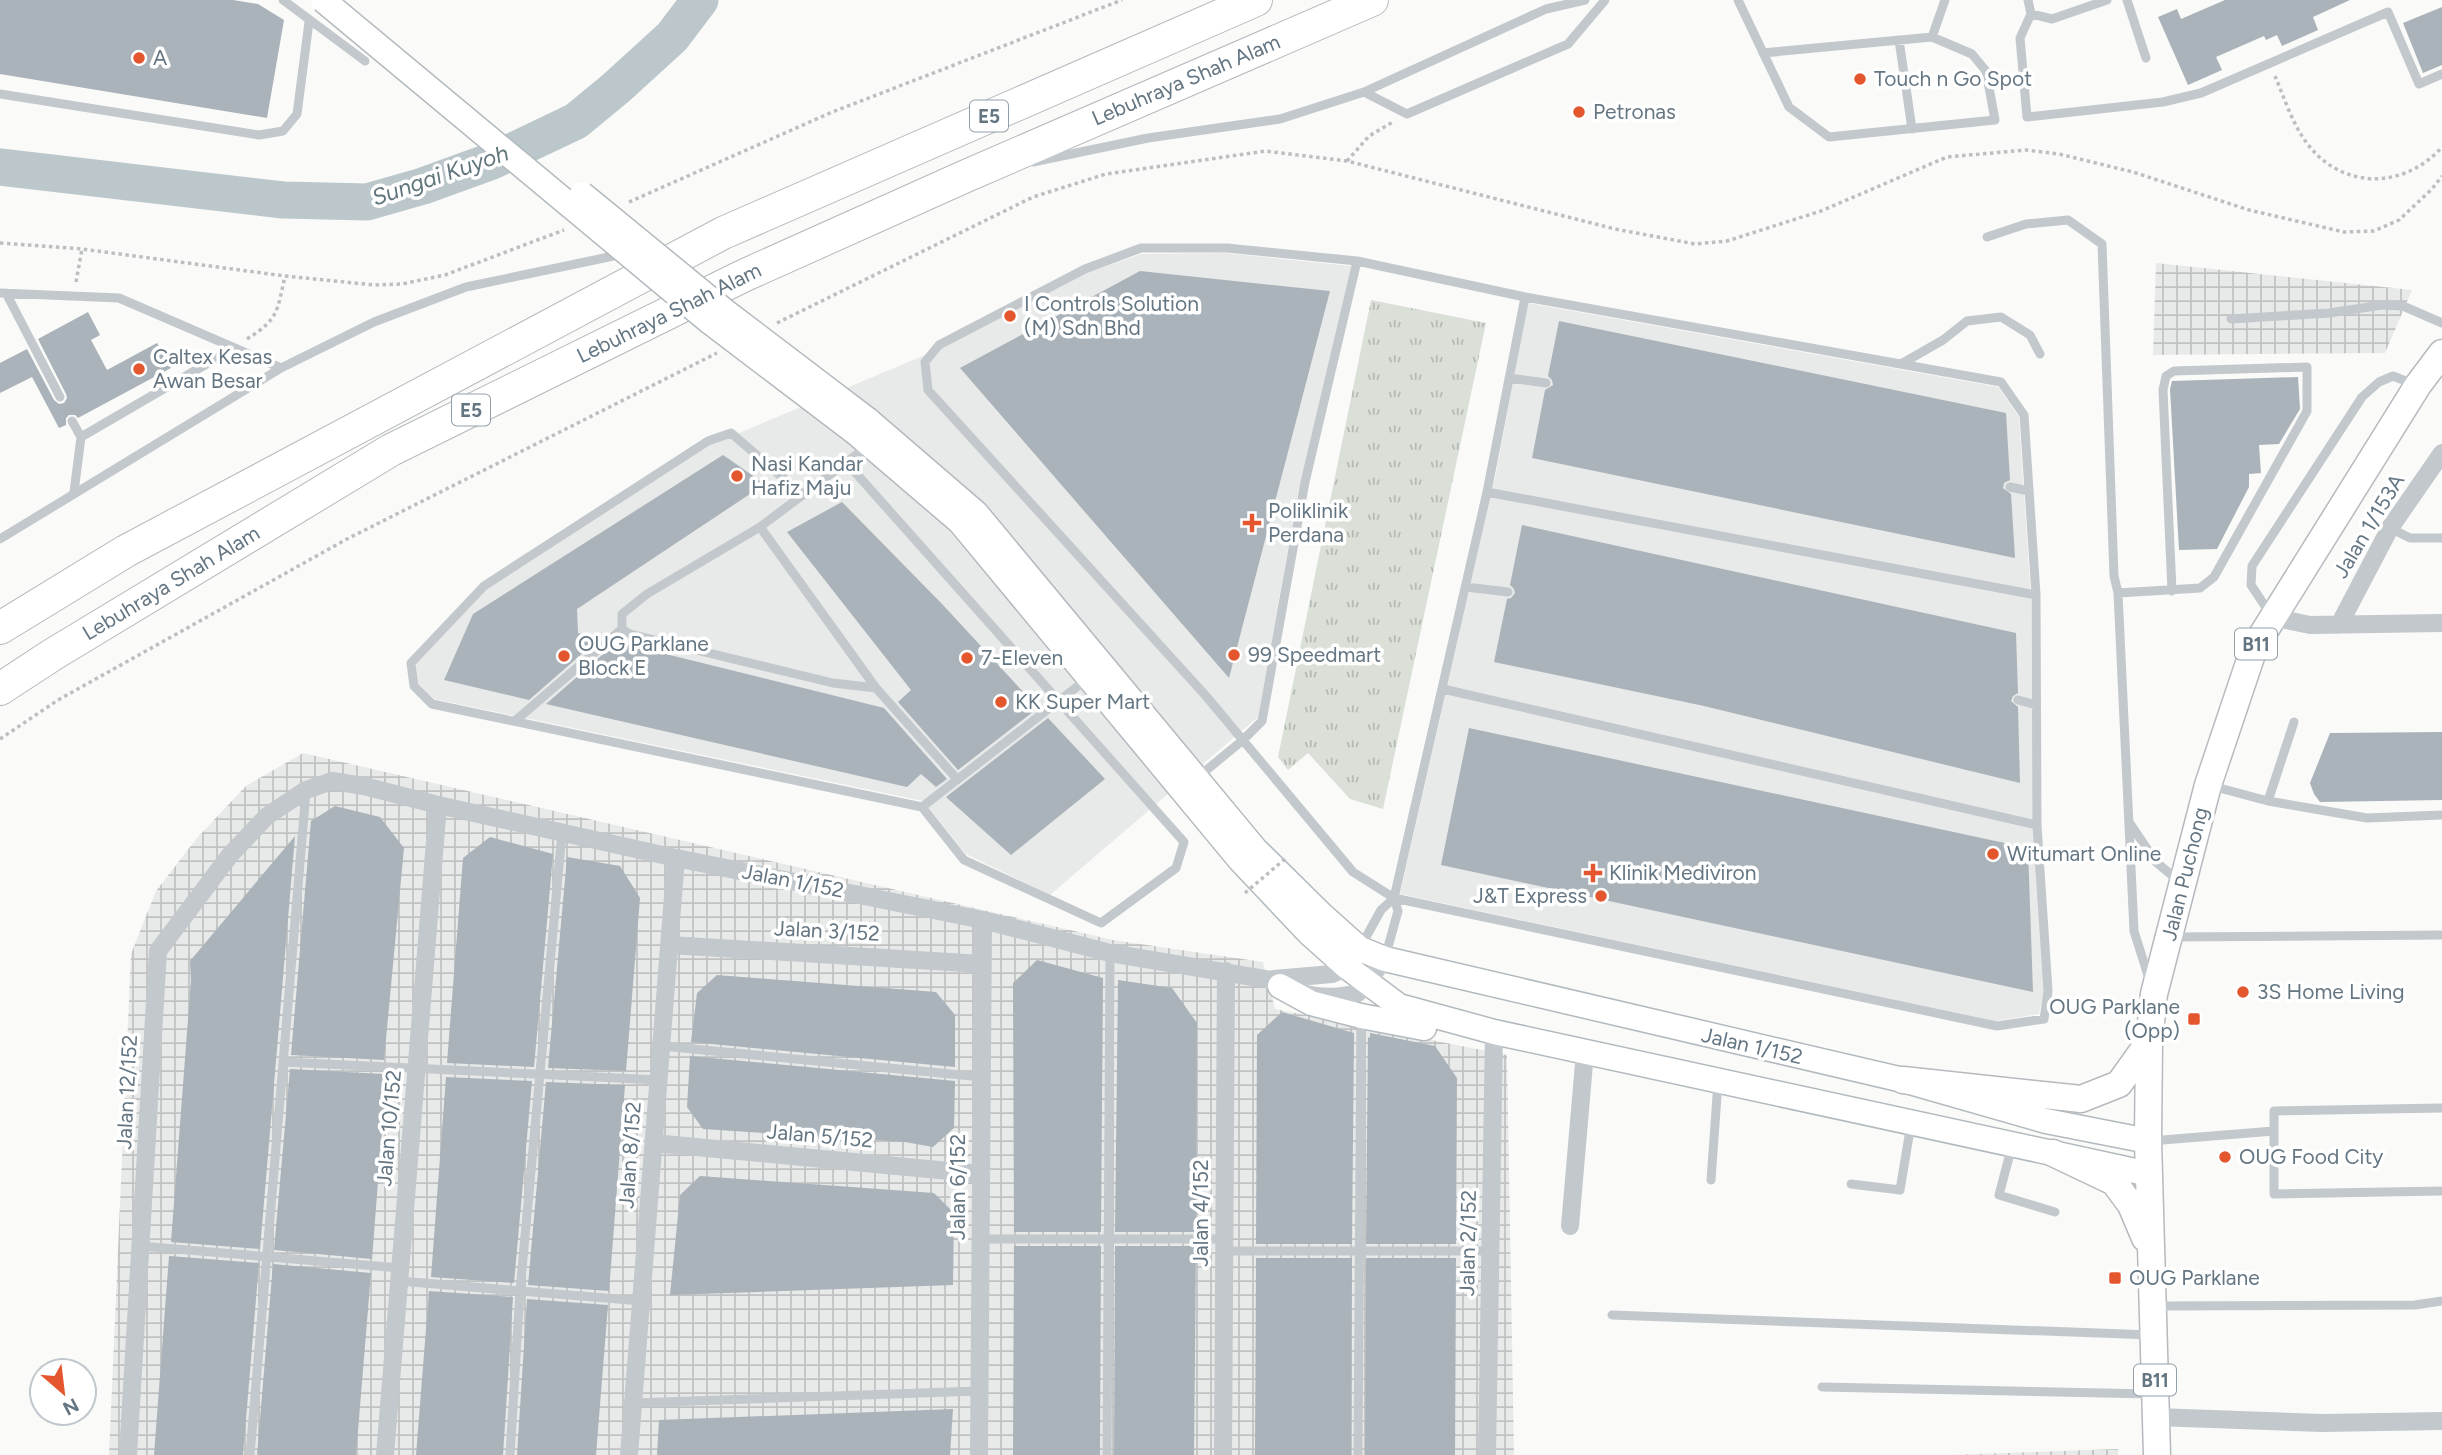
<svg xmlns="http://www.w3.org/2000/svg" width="2442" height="1455" font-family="Figtree,sans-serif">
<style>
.built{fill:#e8e9e9}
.industrial{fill:url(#industrial-grid)}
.park{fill:url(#park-tufts)}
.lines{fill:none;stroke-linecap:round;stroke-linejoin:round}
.river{stroke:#bbc7cb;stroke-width:37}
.building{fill:#aab3b9}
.secondary-casing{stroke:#b3babf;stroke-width:27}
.primary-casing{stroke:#b5babe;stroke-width:29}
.highway-casing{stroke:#b4b9bd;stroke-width:34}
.path{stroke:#bbbfc2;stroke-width:3.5;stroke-dasharray:3.5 3.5;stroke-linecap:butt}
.lane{stroke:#c3c8cc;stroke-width:9}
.street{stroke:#c3c8cc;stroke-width:18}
.secondary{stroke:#fff;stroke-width:24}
.primary{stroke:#fff;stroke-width:26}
.highway{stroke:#fff;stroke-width:32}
.secondary-bridge-casing{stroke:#b3babf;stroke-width:27;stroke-linecap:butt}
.path-bridge{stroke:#bbbfc2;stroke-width:3.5;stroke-dasharray:3.5 3.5;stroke-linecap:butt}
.secondary-bridge{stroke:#fff;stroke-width:24}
.poi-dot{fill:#e4572e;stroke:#fff;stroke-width:2.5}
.labels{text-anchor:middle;stroke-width:7;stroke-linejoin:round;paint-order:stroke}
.shield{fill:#fff;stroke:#939fa8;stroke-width:2}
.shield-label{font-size:19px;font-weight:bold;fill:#657683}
.poi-label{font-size:21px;fill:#657683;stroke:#fff;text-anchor:start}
.street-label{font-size:21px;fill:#657683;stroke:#fff}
.water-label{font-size:23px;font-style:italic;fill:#60757c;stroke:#fff}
</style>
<defs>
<pattern id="industrial-grid" width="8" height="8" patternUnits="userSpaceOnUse" patternTransform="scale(1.75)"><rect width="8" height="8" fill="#e8e9e9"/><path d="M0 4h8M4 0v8" fill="none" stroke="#c0c1c2"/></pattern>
<pattern id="park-tufts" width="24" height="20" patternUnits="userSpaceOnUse" patternTransform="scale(1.75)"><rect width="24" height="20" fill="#dadfd7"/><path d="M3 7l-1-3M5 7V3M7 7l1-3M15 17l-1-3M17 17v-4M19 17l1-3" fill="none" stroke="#b4b9b4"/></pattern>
</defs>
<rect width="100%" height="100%" fill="#fafaf8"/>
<path class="built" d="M1225,253L1351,266L1298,493L1258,717L1050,895L966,854L923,801L434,699L418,683L416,664L487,589L710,445L942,348L1087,273L1141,254Z
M1528,303L1998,387L2019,417L2031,600L2032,715L2044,990L2039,1014L1995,1021L1400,894L1495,478Z"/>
<path class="industrial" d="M2156,263L2412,290L2385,353L2153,355Z
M303,753L1113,940L1263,962L1275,1009L1507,1055L1514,1455H109L131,954L156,891L197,838L246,786Z
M2118,1449V1455H1949Z"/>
<path class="park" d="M1371,300L1486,323L1383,809L1350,799L1308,753L1288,770L1278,757Z"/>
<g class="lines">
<path class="river" d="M0,167L283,200L367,202L423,186L492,161L576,121L616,88L672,37L700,0"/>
</g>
<path class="building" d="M0,0H233L258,4L284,20L267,118L0,74Z
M2225,0H2350L2313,17L2318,30L2282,46L2277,35L2266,40L2264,36L2216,57L2222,70L2188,85L2158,17L2177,9L2181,19Z
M2442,7V65L2423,73L2403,23Z
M1140,271L1330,291L1229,678L960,368Z
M88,312L100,335L91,340L107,370L157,343L171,368L78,418L75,415H69L66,418V425L59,428L32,377L0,393V363L27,349L54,400L59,404L64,403L67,398L66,394L38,339Z
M1559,321L2006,413L2010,480L2004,483L2003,488L2011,494L2015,558L1532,458L1545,390L1553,385L1552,380L1548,376Z
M2298,377L2300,409L2279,444L2259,445L2261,473L2249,474V487L2217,549L2179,550L2170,389L2172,381Z
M723,455L765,484L577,609L578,633L600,638L529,700L444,680L473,614Z
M842,502L943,605L1038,708L958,770L898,702L911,690L787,532Z
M1522,525L2016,633L2018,693L2013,696L2011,701L2018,707L2020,783L1704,706L1494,662L1507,599L1511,598L1515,593L1514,589L1510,585Z
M617,642L884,708L947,779L936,787L921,774L907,787L546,704Z
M1048,718L1105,779L1011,855L946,797Z
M1469,728L2028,848L2033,992L1441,865Z
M2442,732V800L2320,802L2314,794L2310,783L2330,733Z
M335,806L380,817L404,848L384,1060L291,1055L311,821Z
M295,836L260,1249L171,1242L191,980L190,961Z
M490,837L553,854L534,1067L447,1063L463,858Z
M567,857L620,866L640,898L626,1071L548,1068Z
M1037,960L1103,978L1101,1232H1014L1013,983Z
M717,975L936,992L955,1015V1067L691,1042L697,993Z
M1118,980L1172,988L1197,1023L1196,1232H1115Z
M1282,1012L1354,1033L1352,1244H1256L1257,1035Z
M1370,1033L1435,1046L1457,1078L1456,1244H1366L1368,1037L1370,1038Z
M690,1056L955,1081L954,1128L933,1147L905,1142L703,1129L687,1107Z
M290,1069L383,1074V1079H386L372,1259L274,1250Z
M446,1077L532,1081L514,1283L431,1277Z
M546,1082L625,1085L609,1291L528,1285Z
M700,1176L934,1193L954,1213L953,1285L670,1295L680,1195Z
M1014,1246H1101L1100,1455H1013Z
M1115,1246H1196L1194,1455H1114Z
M169,1256L259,1263L243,1455H154Z
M1256,1258H1352L1351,1455H1255Z
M1366,1258H1456L1455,1455H1365Z
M273,1264L371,1273L356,1455H257Z
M429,1291L513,1297L503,1455H416Z
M527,1299L608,1305L596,1455H517Z
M953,1409L950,1455H657L659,1420Z"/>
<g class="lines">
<g class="secondary-casing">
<path id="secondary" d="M868,420L976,513L1255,849L1322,915L1360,949L1385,959L1903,1080L2046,1121L2148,1141
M856,433L960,522L1240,860L1309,933L1347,967L1399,1006L1494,1032L2149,1174
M1280,986L1311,1003L1361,1016L1424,1028"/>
</g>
<g class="primary-casing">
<path id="primary" d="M1903,1080L2081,1099L2119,1084L2149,1042
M2053,1153L2114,1182L2131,1205L2145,1238
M2157,1455L2148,1141L2149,1042L2154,994L2208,785L2254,648L2418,385L2442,353"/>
</g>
<g class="highway-casing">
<path id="highway" d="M0,628L126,551L723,233L1256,0
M0,689L52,655L391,450L743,276L966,176L1372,0"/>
</g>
<path class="path" d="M2275,76C2283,95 2292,122 2304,139C2338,190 2403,191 2442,147
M1347,161L1369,136L1393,122
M629,202L830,113L1122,0
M0,243L82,249L285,276L374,285L402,284L445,275L564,230
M76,282L82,249
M777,323L1033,197L1106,174L1265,151L1347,161L1615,229L1695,244L1727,241L1821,211L1947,157L2026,150L2059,154L2133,172L2249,210L2344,232L2374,231L2399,220L2432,189L2442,176
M247,339C279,319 277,311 285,276
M0,739L58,700L347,539L717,353"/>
<path class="lane" d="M283,0L365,61
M1738,0L1789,107L1829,137L1995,120L1986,71L1972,54L1932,37
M2028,0L2031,14L2020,38L2027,117L2163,102L2201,93L2388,12L2419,84L2442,74
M2127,0L2146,58
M2031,14L2052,19L2107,0
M1899,40L1912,129
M1763,53L1932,37L1945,0
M1364,92L1407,114L1568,44L1605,0
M0,94L259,135L283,131L297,114L309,22
M1033,162L1148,138L1280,119L1364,92L1546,9L1585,0
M1987,237L2026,224L2068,220L2102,244L2114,576L2118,593L2134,931L2150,982
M1141,248H1227L1357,261L1525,297L2001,382L2024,415L2036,595L2037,825L2048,991L2044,1019L1997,1026L1394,898L1353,872L1206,696L928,390L925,362L939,345L1085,269Z
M0,293L119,298L281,368
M6,293L60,397
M2231,319L2329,313L2382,305L2403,306L2442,323
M1901,364L1943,340L1967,321L2001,317L2030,335L2040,354
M1509,378L1546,383
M72,421L81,437
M2010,487L2029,491
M74,492L81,437L234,348
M1487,492L2036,595
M803,495L731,433L708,441L484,586L411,663L414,686L432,704L922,807L964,860L1101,923L1176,868L1184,842L846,462
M760,527L868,446
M2390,528L2410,538H2442
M0,539L281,368L374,322L466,287L623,254
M1466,587L1508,592
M2118,593L2200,588L2214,577L2307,411V367L2174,371L2166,376L2163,390L2172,591
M2271,615L2251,585L2252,566L2362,397L2379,382L2393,376L2416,385
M876,688L833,683L630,634L622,629V614L647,594L760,527L876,688L957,779
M1443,689L2037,825
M2018,700L2036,705
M515,721L622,629
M1198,777L1243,740L1262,721L1305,482L1357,261
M2212,786L2268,801L2294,722
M2268,801L2367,818L2442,815
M922,807L1087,679
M2129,822L2156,862L2181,883
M2171,937L2442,935
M1361,946L1381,910L1394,898
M1385,958L1398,911L1394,898L1487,492L1525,297
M662,1046L982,1077
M283,1062L659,1080
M2274,1131V1111L2442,1108
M2150,1141L2274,1131V1194L2442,1191
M2012,1146L1999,1195L2055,1212
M1711,1180L1718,1082
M1851,1184L1900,1190L1911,1124
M981,1239H1224
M140,1246L400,1268
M1224,1251H1490
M399,1281L642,1301
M2157,1306L2415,1305L2442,1301
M1612,1315L2151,1335
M1822,1387L2152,1394
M633,1403L979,1391
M250,1455L306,791
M510,1455L520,1291L562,833
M1107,1455L1110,953
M1358,1455L1361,1018"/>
<path class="street" d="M2272,617L2310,625L2442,623
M2339,625L2390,528L2442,453
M670,945L982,964
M1274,979L1332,974L1347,967
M654,1143L981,1174
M1570,1226L1585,1052
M2156,1417L2322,1423L2442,1421
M128,1455L158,951L230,855L267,816L306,790L332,781L364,786L438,805L676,858L983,920L1110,953L1271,980C1294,996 1331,1001 1358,993L1385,959
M385,1455L438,805
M629,1455L676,858
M979,1455L983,920
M1223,1455L1226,971
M1487,1455L1494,1032"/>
<use href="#secondary" class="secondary"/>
<use href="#primary" class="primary"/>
<use href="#highway" class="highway"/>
<g class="secondary-bridge-casing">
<path id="secondary-bridge" d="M323,0L710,322L856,433
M582,194L726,312L868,420"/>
</g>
<path class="path-bridge" d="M1245,893L1286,858"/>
<use href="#secondary-bridge" class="secondary-bridge"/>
</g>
<g class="poi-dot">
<circle cx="139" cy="58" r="7"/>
<circle cx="1860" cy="79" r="7"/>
<circle cx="1579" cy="112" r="7"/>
<circle cx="1010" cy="316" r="7"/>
<circle cx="139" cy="369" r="7"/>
<circle cx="737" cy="476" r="7"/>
<path d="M1248.5 512.5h7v7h7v7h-7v7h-7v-7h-7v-7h7z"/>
<circle cx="1234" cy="655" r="7"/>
<circle cx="564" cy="656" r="7"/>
<circle cx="967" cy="658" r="7"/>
<circle cx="1001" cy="702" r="7"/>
<circle cx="1993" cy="854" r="7"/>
<path d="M1589.5 862.5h7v7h7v7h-7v7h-7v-7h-7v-7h7z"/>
<circle cx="1601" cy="896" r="7"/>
<circle cx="2243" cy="992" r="7"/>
<rect x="2187" y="1012" width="14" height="14" rx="3.5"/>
<circle cx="2225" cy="1157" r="7"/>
<rect x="2108" y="1271" width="14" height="14" rx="3.5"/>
</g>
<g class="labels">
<g class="shield">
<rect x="970" y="100.5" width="38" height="31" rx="5"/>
<rect x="452" y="394.5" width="38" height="31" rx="5"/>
<rect x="2235" y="628.5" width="42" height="31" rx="5"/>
<rect x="2134" y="1364.5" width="42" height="31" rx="5"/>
</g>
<g class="shield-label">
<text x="989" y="123">E5</text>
<text x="471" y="417">E5</text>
<text x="2256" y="651">B11</text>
<text x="2155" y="1387">B11</text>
</g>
<g class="poi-label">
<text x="153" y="65">A</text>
<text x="1874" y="86">Touch n Go Spot</text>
<text x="1593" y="119">Petronas</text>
<text x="1024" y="311">I Controls Solution<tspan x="1024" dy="24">(M) Sdn Bhd</tspan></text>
<text x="153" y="364">Caltex Kesas<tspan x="153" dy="24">Awan Besar</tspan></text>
<text x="751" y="471">Nasi Kandar<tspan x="751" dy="24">Hafiz Maju</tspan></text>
<text x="1268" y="518">Poliklinik<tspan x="1268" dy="24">Perdana</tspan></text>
<text x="578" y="651">OUG Parklane<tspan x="578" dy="24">Block E</tspan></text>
<text x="1248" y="662">99 Speedmart</text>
<text x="981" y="665">7-Eleven</text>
<text x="1015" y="709">KK Super Mart</text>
<text x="2007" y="861">Witumart Online</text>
<text x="1609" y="880">Klinik Mediviron</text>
<text x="1587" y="903" text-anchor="end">J&amp;T Express</text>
<text x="2257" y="999">3S Home Living</text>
<text x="2180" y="1014" text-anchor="end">OUG Parklane<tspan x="2180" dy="24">(Opp)</tspan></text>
<text x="2239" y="1164">OUG Food City</text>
<text x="2129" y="1285">OUG Parklane</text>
</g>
<g class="street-label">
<text transform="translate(1186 80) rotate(-23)" y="7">Lebuhraya Shah Alam</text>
<text transform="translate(669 313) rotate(-26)" y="7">Lebuhraya Shah Alam</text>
<text transform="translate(2369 526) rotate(-59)" y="7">Jalan 1/153A</text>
<text transform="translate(171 583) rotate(-31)" y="7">Lebuhraya Shah Alam</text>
<text transform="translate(2185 874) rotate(-76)" y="7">Jalan Puchong</text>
<text transform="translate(793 881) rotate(11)" y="7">Jalan 1/152</text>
<text transform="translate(827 931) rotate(3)" y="7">Jalan 3/152</text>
<text transform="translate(1752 1046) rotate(13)" y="7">Jalan 1/152</text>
<text transform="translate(127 1092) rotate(-87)" y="7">Jalan 12/152</text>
<text transform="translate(389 1128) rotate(-85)" y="7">Jalan 10/152</text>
<text transform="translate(820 1136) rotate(5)" y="7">Jalan 5/152</text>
<text transform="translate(630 1155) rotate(-86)" y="7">Jalan 8/152</text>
<text transform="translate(958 1187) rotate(-90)" y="7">Jalan 6/152</text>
<text transform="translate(1201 1213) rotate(-90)" y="7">Jalan 4/152</text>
<text transform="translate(1468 1243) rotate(-89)" y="7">Jalan 2/152</text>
</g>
<g class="water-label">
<text transform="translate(440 175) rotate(-19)" y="8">Sungai Kuyoh</text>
</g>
</g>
<g transform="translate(63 1392) rotate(152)"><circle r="33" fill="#ffffff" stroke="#c1c8cd" stroke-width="2"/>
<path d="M0-5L12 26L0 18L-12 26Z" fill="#e4572e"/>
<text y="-10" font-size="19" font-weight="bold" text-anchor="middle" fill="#657683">N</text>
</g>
</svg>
